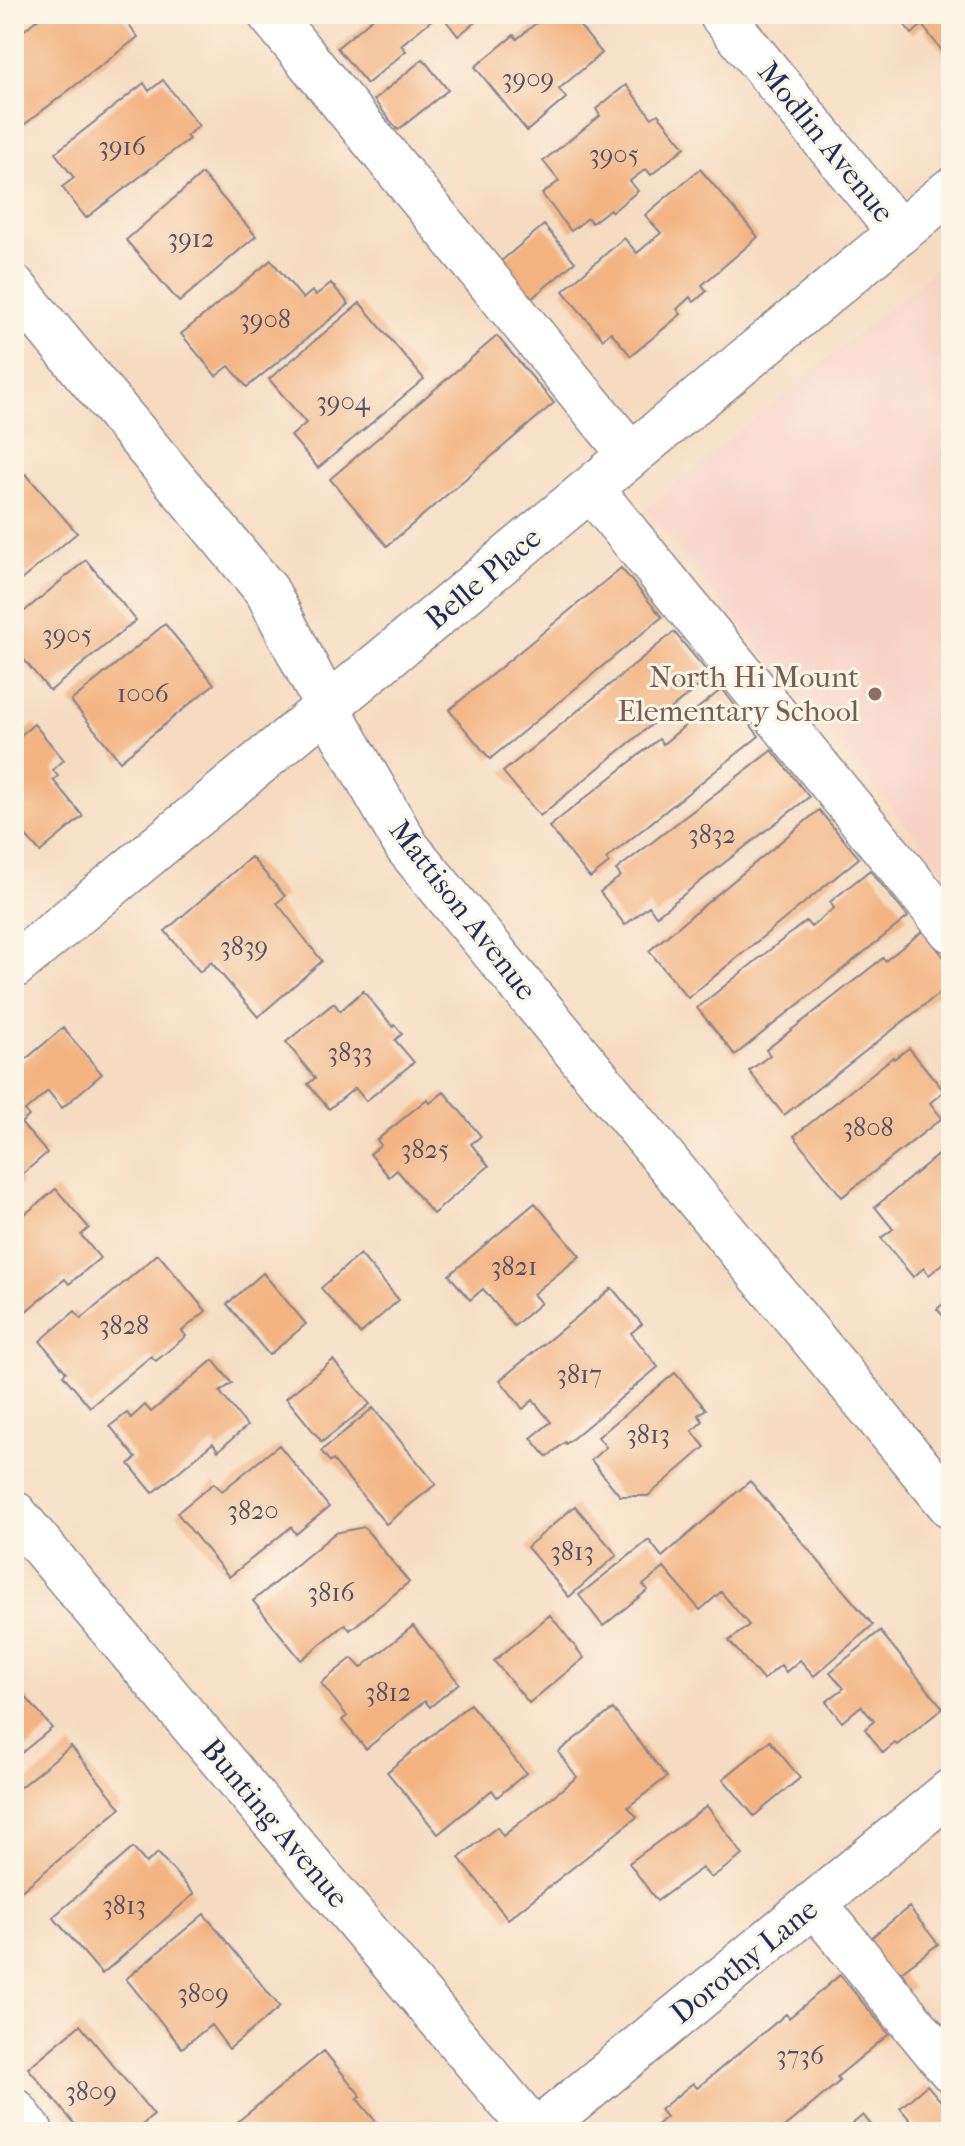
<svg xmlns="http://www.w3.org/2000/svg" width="965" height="2146" font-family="'IM FELL French Canon',serif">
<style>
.built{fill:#f7d1c6}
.building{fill:#f2b483}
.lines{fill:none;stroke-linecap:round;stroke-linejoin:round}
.minor-casing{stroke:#88868f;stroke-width:47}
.minor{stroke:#fff;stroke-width:44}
.education-dot{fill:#8d6e63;stroke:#fcf5e5;stroke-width:3}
.labels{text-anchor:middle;stroke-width:6;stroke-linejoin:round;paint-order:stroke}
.number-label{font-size:26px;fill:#515067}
.street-label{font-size:30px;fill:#1b2f5e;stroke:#fcf5e5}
.education-label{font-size:30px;fill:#785e54;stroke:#fcf5e5;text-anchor:end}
</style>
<rect width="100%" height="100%" fill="#fcf5e5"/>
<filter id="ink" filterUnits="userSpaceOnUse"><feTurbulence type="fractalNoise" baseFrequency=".0125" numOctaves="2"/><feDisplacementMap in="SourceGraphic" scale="16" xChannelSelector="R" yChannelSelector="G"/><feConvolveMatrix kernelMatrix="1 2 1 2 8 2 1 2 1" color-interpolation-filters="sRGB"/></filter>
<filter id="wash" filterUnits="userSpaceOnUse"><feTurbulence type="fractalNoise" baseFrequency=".006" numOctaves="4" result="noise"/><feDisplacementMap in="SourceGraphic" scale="32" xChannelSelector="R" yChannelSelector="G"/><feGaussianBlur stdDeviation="1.8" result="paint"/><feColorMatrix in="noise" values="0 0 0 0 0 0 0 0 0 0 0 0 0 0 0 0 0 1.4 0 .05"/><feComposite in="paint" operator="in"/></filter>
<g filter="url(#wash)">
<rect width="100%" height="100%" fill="#f5dcc0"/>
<path class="built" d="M951,256V879L645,510Z"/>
<g id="blocks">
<path class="building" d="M43,14H120L138,37L16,131L14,39Z
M378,14H439L401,45L406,51L367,84L337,48Z
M441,14H485L458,36Z
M547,14H570L602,53L559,89L566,98L527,131L475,67L514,35L517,39Z
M896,14H951V62L922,25L912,34Z
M423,59L448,90L398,130L374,100Z
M163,80L199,126L186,136L189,139L86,218L62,187L74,178L55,153L144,83L149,91Z
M626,85L652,118L658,114L685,147L651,175L646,169L630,181L638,191L612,212L610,209L592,223L588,218L571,231L542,194L559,181L543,161L600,116L596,109Z
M700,169L758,237L702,285L707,291L694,302L690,297L677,309L681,314L631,356L611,332L603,339L563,291L624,238L637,253L661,233L645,215Z
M202,174L256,236L179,302L126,240Z
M544,225L575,262L525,304L494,267Z
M271,260L303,299L312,291L316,295L331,283L349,304L247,387L229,366L216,376L181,334Z
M360,303L424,379L318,468L291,436L306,423L269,379Z
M497,336L554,403L387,546L330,479Z
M26,474L77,533L14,586V484Z
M86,560L136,620L50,691L14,648V620Z
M621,568L662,617L490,759L449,710Z
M165,624L214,684L120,761L71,701Z
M674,632L711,676L540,816L503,772Z
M722,689L759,736L606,859L609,863L590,878L549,827L659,739L663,744L686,725L682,721Z
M34,724L64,760L53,770L58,776L53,780L83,816L40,852L14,823V741Z
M772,750L809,797L656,916L649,906L625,925L600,892L621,876L616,870Z
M819,810L859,858L688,998L649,951Z
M251,857L285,896L277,903L322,961L258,1017L211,962L200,972L165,931Z
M870,870L908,917L735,1055L697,1008L806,921L811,927L834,908L830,902Z
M923,931L951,966V984L784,1115L749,1071L770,1055L766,1050L883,958L885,961Z
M363,991L393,1027L395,1025L402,1034L395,1040L414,1062L366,1101L355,1088L329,1109L308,1084L315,1078L286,1042L334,1003L340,1011Z
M63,1028L102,1074L62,1108L48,1091L25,1111L29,1116L21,1123L47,1153L18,1178L22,1183L14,1191V1069Z
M909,1048L944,1091L930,1103L942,1118L842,1197L794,1136L893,1057L894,1059Z
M444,1092L481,1136L471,1144L489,1166L433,1214L397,1170L389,1177L370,1154L381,1145L377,1140L427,1099L430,1103Z
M951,1144V1257L929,1275L924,1268L913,1277L881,1238L893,1229L875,1207Z
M56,1189L89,1228L81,1235L100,1258L69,1284L65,1279L20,1316L14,1309V1223Z
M535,1203L580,1256L533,1294L541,1303L514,1326L483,1289L470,1300L449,1275Z
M158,1254L206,1311L182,1331L186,1336L156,1361L151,1356L90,1407L63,1375L66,1372L40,1341L75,1311L81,1319Z
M360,1254L399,1300L360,1334L321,1288Z
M263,1273L306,1324L269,1355L227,1304Z
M612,1288L642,1324L631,1333L658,1367L566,1444L565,1442L547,1457L531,1438L551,1422L533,1400L523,1409L500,1380Z
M951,1297V1325L937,1309Z
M213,1360L232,1383L220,1392L247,1426L218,1451L213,1443L153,1493L129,1464L136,1458L110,1426L127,1413L131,1418L145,1405L151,1412Z
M333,1360L370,1404L322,1442L286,1398Z
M675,1373L706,1409L698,1415L703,1421L692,1431L705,1447L648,1496H620L591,1460L606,1447L598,1437Z
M373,1408L436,1484L386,1524L333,1460L330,1462L321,1451Z
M279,1445L329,1507L296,1534L291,1527L229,1577L177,1513L214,1483L222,1491Z
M750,1481L873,1625L814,1676L800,1660L786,1672L781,1665L763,1680L729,1641L749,1625L721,1592L700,1610L664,1568L643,1585L648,1590L603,1626L579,1595L649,1540L662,1557Z
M575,1506L617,1555L569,1597L527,1547Z
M364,1527L409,1582L350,1630L345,1624L301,1660L253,1601L335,1533Z
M550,1615L584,1658L529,1703L494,1661Z
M413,1626L459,1683L430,1707L425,1701L366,1749L342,1720L347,1716L321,1683L352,1658L361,1668Z
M880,1631L943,1708L897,1745L895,1743L883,1753L865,1729L874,1721L861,1706L842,1722L826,1702L844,1688L830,1672Z
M14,1683L52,1728L14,1759Z
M470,1704L526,1773L497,1797L492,1790L438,1834L387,1772Z
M613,1709L667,1777L628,1807L637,1817L508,1919L459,1858L497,1827L503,1836L577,1777L558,1752Z
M770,1741L800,1778L754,1816L723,1779Z
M71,1746L121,1808L14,1897V1792Z
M707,1806L743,1855L711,1878L702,1868L657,1901L629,1863Z
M133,1848L146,1863L158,1853L194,1894L102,1974L53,1917Z
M909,1907L938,1944L901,1972L913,1988L901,1997L866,1942Z
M204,1914L280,2007L229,2049L211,2025L182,2048L126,1979Z
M840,1975L889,2034L837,2077L840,2081L779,2132L771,2126L763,2132H648L666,2117L660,2110L693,2083L697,2088L786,2014L789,2018Z
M80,2025L154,2115L133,2132H81L28,2068Z
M324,2051L361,2096L357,2099L383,2130L380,2132H225Z
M927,2085L951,2113V2132H920L900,2108Z
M863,2115L877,2132H843Z"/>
</g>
</g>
<g filter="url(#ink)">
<use href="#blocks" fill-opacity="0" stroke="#88868f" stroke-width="2"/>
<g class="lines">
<g class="minor-casing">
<path id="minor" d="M270,14L631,455
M721,14L900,233
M14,287L267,591L327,707L407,847L951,1506
M591,489L951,930
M14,966L951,190
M14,1513L535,2132
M814,1903L951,2070
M14,2110L31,2132
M536,2132L951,1791"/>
</g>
<use href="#minor" class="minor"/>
</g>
</g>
<circle class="education-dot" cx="875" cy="694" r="8"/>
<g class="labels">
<g class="number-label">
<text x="528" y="87">3909</text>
<text x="122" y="155">3916</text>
<text x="614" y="163">3905</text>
<text x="191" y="247">3912</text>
<text x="265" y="328">3908</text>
<text x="343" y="410">3904</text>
<text x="67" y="643">3905</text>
<text x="143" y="702">1006</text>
<text x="712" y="843">3832</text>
<text x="244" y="955">3839</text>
<text x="350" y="1061">3833</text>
<text x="868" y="1136">3808</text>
<text x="425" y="1158">3825</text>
<text x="514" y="1275">3821</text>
<text x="124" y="1334">3828</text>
<text x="579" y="1383">3817</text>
<text x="648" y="1443">3813</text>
<text x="253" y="1519">3820</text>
<text x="572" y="1560">3813</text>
<text x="331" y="1601">3816</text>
<text x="388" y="1701">3812</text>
<text x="124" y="1914">3813</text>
<text x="203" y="2002">3809</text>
<text x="800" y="2064">3736</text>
<text x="91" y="2100">3809</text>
</g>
<g class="street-label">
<text transform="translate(826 142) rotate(51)" y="10">Modlin Avenue</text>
<text transform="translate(483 578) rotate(-40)" y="10">Belle Place</text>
<text transform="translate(463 910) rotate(52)" y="10">Mattison Avenue</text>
<text transform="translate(275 1823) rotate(50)" y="10">Bunting Avenue</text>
<text transform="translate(744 1961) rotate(-39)" y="10">Dorothy Lane</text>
</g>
<g class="education-label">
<text x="859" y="687">North Hi Mount<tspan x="859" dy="34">Elementary School</tspan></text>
</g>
</g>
<rect width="965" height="2146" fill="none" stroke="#fcf5e5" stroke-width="48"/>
</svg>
